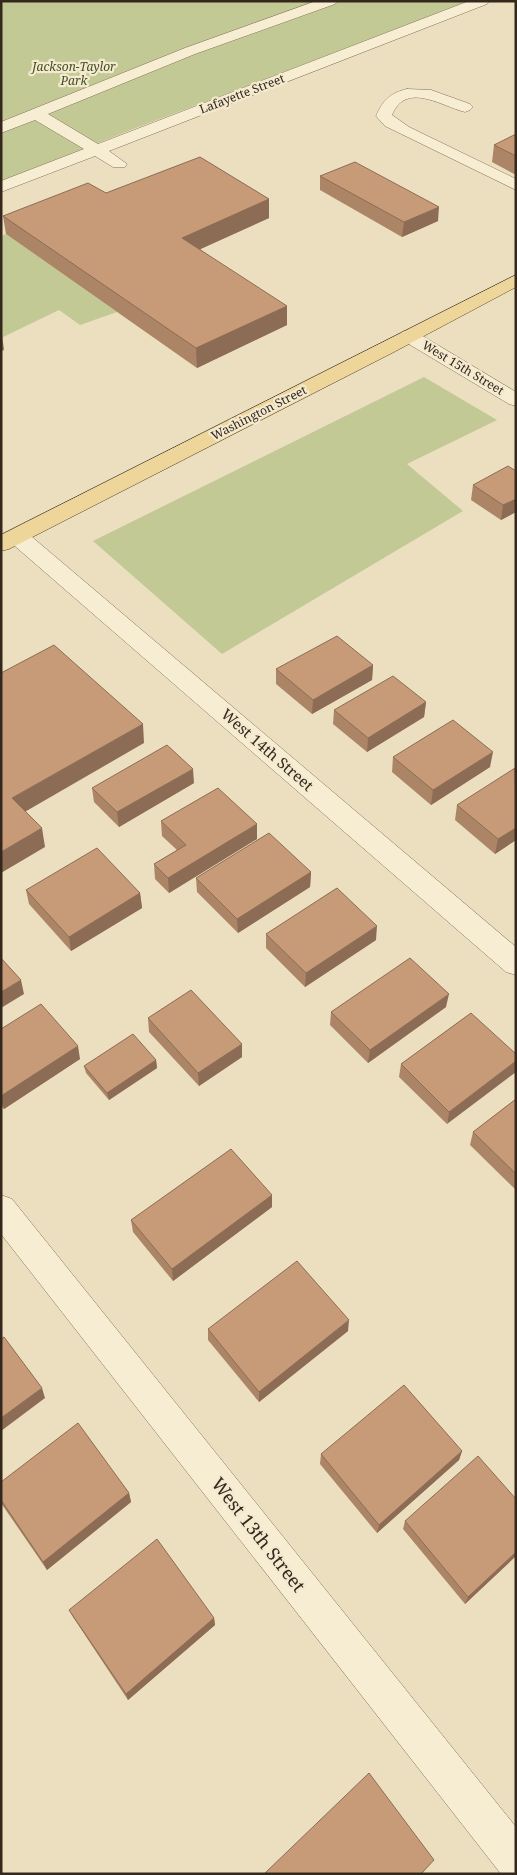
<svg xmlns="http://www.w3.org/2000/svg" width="517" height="1875" font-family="'Noto Serif',serif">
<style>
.green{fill:#c2c995}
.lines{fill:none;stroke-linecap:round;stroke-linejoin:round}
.minor-casing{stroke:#847059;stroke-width:1}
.major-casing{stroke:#513f2d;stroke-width:1}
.minor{fill:#f7edd3;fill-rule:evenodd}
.major{fill:#eed599;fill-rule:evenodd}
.wall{fill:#ac8567}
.shaded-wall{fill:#8c6c54}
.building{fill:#c89b78;stroke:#8c6c54}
.labels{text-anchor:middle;stroke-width:4.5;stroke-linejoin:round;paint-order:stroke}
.far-park-label{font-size:12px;font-style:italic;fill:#444f24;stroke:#f3eacf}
.far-street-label{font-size:12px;fill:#34281d;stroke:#f3eacf}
.street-label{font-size:15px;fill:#34281d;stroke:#f3eacf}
.near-street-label{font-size:18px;fill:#34281d;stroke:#f3eacf}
</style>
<rect width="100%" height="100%" fill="#ebdfc0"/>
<path class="green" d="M1,1H473L133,129L1,182Z
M6,234L117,312L80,325L59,310L1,338V236Z
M424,377L497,420L407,464L463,511L222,654L93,541Z"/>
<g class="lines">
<g class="minor-casing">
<path id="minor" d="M316,1H337L335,4L195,54L48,114L98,144L469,1H489L487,4L109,151L127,164L125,167H113L95,156L1,192V181L84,149L35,120L1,133V122L185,48Z
M407,89L431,90L470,104L473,107L470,110L465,112C441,106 406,81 392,115L409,127L516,179V190L385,126L376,116C383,100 390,93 407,89Z
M409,330L416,332L516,392V406L509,404L402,340L400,336L402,332Z
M17,529L25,531L516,947V975L506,972L9,541L6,536L9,531Z
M1,1195L12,1199L516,1827V1874H501L1,1234Z"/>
</g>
<g class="major-casing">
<path id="major" d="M516,275V287L392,353L9,549L1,551V535Z"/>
</g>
<use href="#minor" class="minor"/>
<use href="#major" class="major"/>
</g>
<path class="wall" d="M516,135V175L492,162L494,145Z
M320,176L438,221L402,237L320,190Z
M106,193L269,199V218L200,249L287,325L197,368L6,234L3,216Z
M516,471V512L501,520L471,500L473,485Z
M373,665L372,680L312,714L276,684V669Z
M426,702L424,717L367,752L333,724L334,710Z
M393,757L490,767L431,805L392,772Z
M516,769V840L495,854L455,820L457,805Z
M194,783L119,827L94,802L92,788Z
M161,821L257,839L169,893L155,879L154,864L177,850L162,836Z
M311,872L310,887L238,933L197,892L196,878Z
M26,890L140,893L142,908L71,951L29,904Z
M266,934L376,940L305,987L266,948Z
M446,1007L368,1063L330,1025L331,1012Z
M471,1013L447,1124L399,1077L401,1064Z
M148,1018L242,1057L199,1086L149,1032Z
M1,1029L80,1059L4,1109L1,1106Z
M156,1060L157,1068L109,1100L86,1073L84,1066Z
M516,1099V1190L470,1145L473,1132Z
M272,1207L173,1281L133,1232L131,1220Z
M208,1329L348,1331L259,1402L208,1340Z
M462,1451L459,1460L377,1533L320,1464L321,1454Z
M1,1482L129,1493L131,1502L47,1570L1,1503Z
M516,1499V1556L465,1604L403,1529L405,1521Z
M69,1610L214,1618L215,1625L128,1700L73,1617Z"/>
<path class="shaded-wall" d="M269,199V218L183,257L182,238Z
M439,207L438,221L402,237L404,222Z
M287,306V325L197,368L196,348Z
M2,335L4,350L1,351V336Z
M516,499V512L501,520L503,505Z
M373,665L372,680L312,714L313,700Z
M426,702L424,717L367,752L368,738Z
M143,724L144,743L16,817L12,798Z
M493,752L490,767L431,805L433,790Z
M193,769L194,783L119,827L117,812Z
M257,824V839L169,893L168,878Z
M42,828L45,847L1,873V852Z
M516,828V840L495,854L498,839Z
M311,872L310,887L238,933L237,919Z
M140,893L142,908L71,951L69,937Z
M377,926L376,940L305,987L306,973Z
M21,980L24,994L1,1008V992Z
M449,994L446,1007L368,1063L370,1050Z
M242,1044V1057L199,1086L198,1073Z
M78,1046L80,1059L4,1109L1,1100V1096Z
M156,1060L157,1068L109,1100L107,1093Z
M516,1061V1072L447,1124L449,1112Z
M272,1195V1207L173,1281L172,1269Z
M349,1320L348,1331L259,1402V1392Z
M42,1388L45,1398L1,1431V1418Z
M462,1451L459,1460L377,1533L379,1525Z
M129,1493L131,1502L47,1570L43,1562Z
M516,1552V1556L465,1604L468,1597Z
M214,1618L215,1625L128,1700L126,1694Z"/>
<path class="building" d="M514,135H516V156L494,145Z
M200,157L269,199L182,238L287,306L196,348L3,216L88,183L106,193Z
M355,162L439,207L404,222L320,176Z
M508,466L516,471V499L503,505L473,485Z
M337,636L373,665L313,700L276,669Z
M54,645L143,724L12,798L42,828L1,852V673Z
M393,676L426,702L368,738L334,710Z
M453,720L493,752L433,790L393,757Z
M167,745L193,769L117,812L92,788Z
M515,768L516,828L498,839L457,805Z
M218,788L257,824L168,878L154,864L186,845L161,821Z
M269,833L311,872L237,919L196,878Z
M97,848L140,893L69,937L26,890Z
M337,888L377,926L306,973L266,934Z
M1,958L21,980L1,992Z
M410,958L449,994L370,1050L331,1012Z
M191,990L242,1044L198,1073L148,1018Z
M41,1004L78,1046L1,1096V1029Z
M471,1013L516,1054V1061L449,1112L401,1064Z
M133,1034L156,1060L107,1093L84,1066Z
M516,1099V1174L473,1132Z
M231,1149L272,1195L172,1269L131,1220Z
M297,1261L349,1320L259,1392L208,1329Z
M4,1337L42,1388L1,1418V1339Z
M404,1385L462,1451L379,1525L321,1454Z
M78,1423L129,1493L43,1562L1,1500V1482Z
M478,1456L516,1499V1552L468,1597L405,1521Z
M157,1539L214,1618L126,1694L69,1610Z
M369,1773L434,1860L421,1874H264Z"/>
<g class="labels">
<g class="far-park-label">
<text x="74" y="71">Jackson-Taylor<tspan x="74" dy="14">Park</tspan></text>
</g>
<g class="far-street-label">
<text transform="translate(242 94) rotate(-21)" y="4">Lafayette Street</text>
<text transform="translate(463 368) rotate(31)" y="4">West 15th Street</text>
<text transform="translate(259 413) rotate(-27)" y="4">Washington Street</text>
</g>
<g class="street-label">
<text transform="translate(267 750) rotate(41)" y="5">West 14th Street</text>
</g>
<g class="near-street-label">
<text transform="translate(258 1535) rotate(52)" y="6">West 13th Street</text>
</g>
</g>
<rect width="517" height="1875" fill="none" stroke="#34281d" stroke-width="5"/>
</svg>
